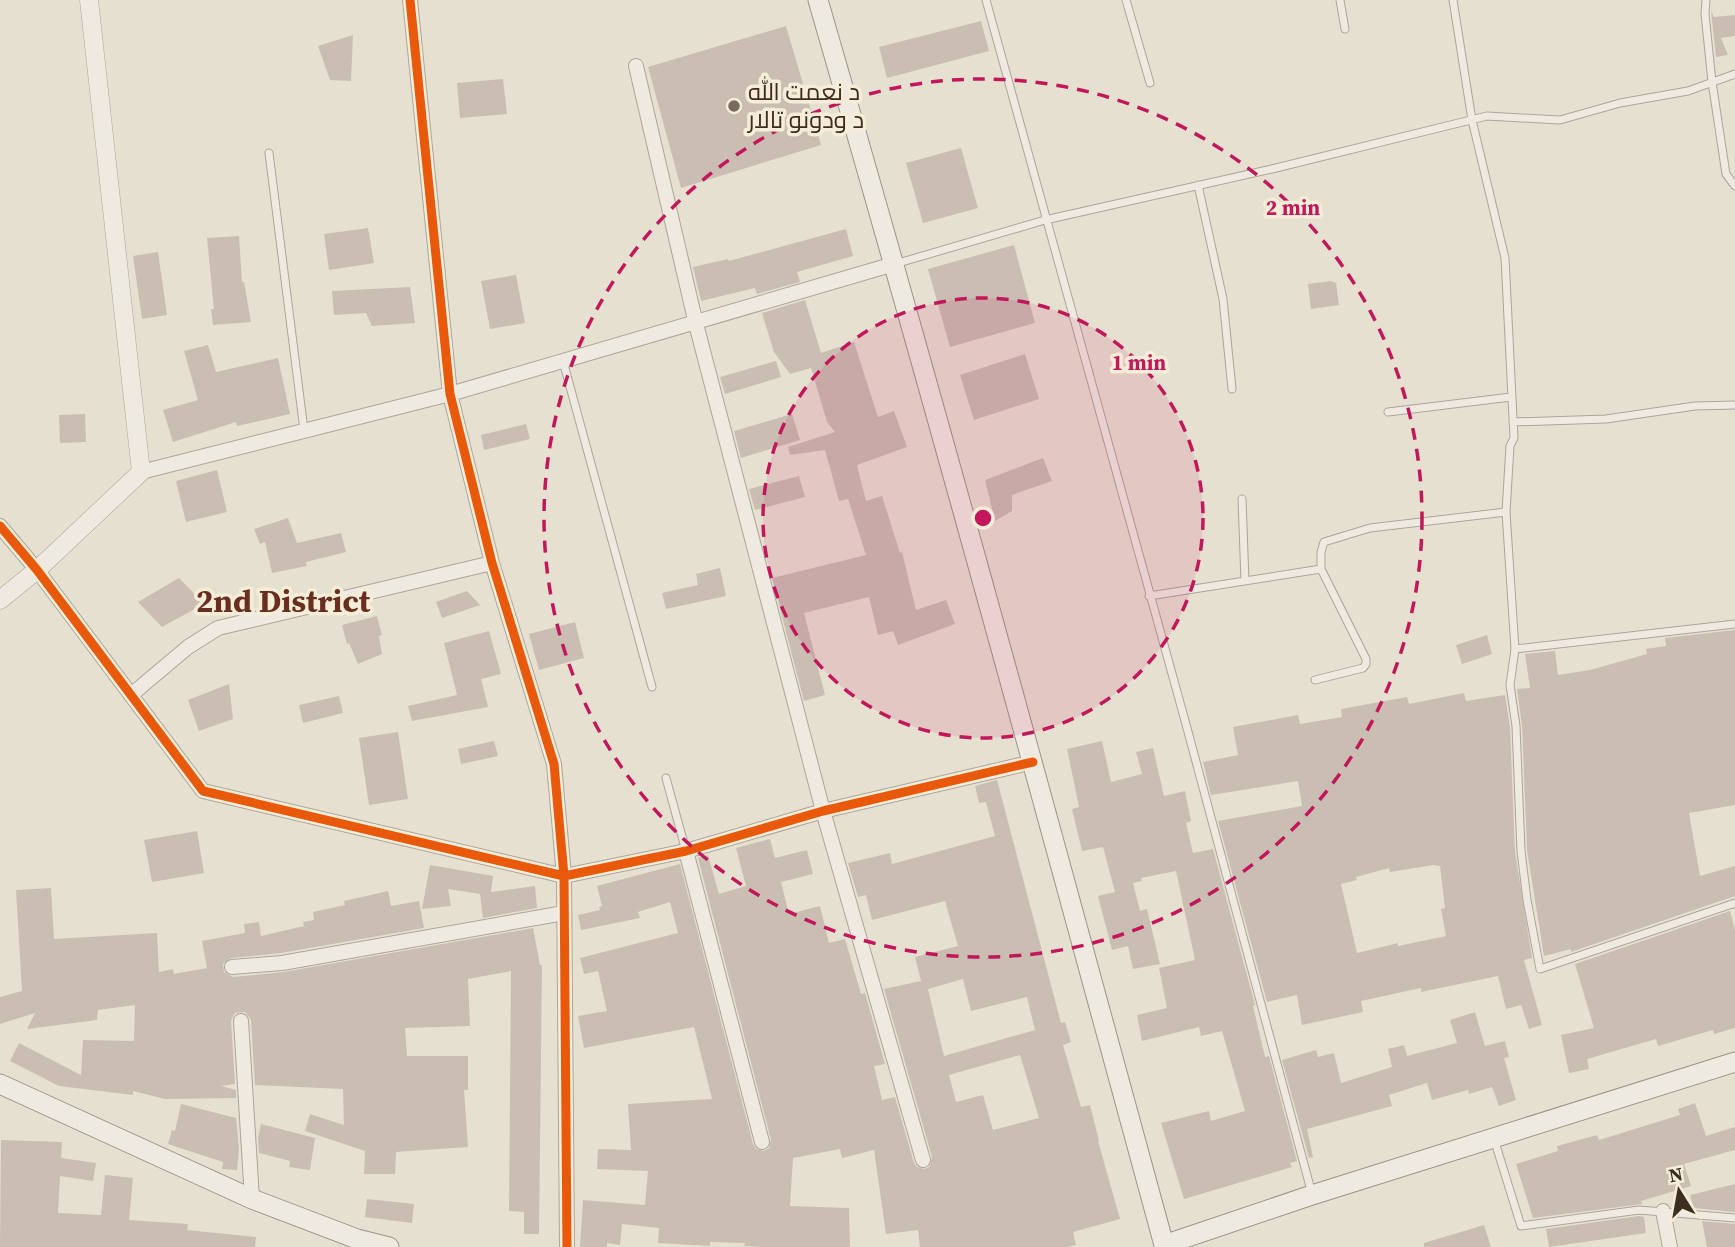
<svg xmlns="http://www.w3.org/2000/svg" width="1735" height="1247" font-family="'Source Serif 4',Cairo,serif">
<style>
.building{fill:#cabeb2;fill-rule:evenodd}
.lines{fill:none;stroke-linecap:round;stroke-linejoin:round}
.service-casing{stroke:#aca599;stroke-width:9}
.minor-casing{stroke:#aca599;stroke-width:16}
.tertiary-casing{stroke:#aca599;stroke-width:19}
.secondary-casing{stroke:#9b948a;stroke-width:21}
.service{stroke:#eeeae2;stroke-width:7}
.minor{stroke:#eeeae2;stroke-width:14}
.tertiary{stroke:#eeeae2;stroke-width:18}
.secondary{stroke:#eeeae2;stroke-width:19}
.cycleway-casing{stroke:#f6edd8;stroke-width:13}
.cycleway{stroke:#e8590c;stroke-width:9}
.ring{fill:none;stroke:#c2185b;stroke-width:3.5;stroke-dasharray:12 9}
.poi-dot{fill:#786c5e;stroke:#f6edd8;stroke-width:2.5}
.labels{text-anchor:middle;stroke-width:7;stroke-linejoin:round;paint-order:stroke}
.poi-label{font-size:24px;fill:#3c2d20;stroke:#f6edd8;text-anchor:start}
.district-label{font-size:32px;font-weight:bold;fill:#692e1f;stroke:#f6edd8}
.centre{fill:#c2185b;stroke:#f6edd8;stroke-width:3.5}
.ring-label{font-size:21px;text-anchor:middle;font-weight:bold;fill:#c2185b;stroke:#f6edd8;stroke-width:7;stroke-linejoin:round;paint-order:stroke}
</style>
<rect width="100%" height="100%" fill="#e6e0d1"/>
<path class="building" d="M1711,11L1714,17L1735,15V36L1721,38L1728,55L1716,57Z
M981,21L989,51L887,78L879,47Z
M786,26L821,145L681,188L648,67Z
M353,35L351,81L330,80L318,46Z
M503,79L507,114L460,118L457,83Z
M961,148L978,208L923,223L906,163Z
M368,228L374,263L329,270L324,234Z
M846,229L853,256L797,272L800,282L757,294L755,288L701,301L693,267L728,259L729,261Z
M239,236L242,282H244L251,322L213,325L211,309H214L207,238Z
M1014,245L1035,323L950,347L928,269Z
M158,252L167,315L142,319L133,256Z
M516,275L525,323L490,329L481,281Z
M1331,281L1336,283L1339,305L1311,309L1308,284Z
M410,287L415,323L372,326L366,313L334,315L332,291Z
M805,300L821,353L854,342L878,417L894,411L907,447L857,465L866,501L882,496L900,553L902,552L916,610L946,600L955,624L898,645L893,631L878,635L869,597L804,613L825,695L804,701L772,578L866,555L848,499L839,501L825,450L790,455L788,447L835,432L827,422L811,368L790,374L774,352L762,313Z
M208,345L216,372L278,358L290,414L237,426L236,422L173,442L163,410L198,400L184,351Z
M1025,354L1039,399L974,420L960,375Z
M776,361L781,377L725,394L720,377Z
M85,414L86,442L60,443L59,415Z
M792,414L800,440L741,458L734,431Z
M526,424L530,439L484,450L481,435Z
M1043,458L1052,481L1012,495V511L995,521L985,480Z
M217,470L227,512L186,522L176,481Z
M799,476L805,497L755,510L749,489Z
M288,518L297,543L341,533L346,552L306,562L307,566L272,573L265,542L260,544L254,529Z
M720,568L726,596L666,609L662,593L698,585L696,574Z
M179,578L204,604L162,627L138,602Z
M467,591L480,605L442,618L436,602Z
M377,616L382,635L379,636L382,654L358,664L349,643L347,644L342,625Z
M575,622L584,658L539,670L529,634Z
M1735,630V805L1689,813L1700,876L1735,866V896L1571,952V949L1544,956L1527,850L1522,726L1517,689L1530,688L1525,654L1555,651L1558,675L1590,670L1647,654L1646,649L1666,646L1665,638Z
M489,631L501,674L481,679L488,707L412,721L408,706L457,695L444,643Z
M1487,635L1492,654L1462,664L1456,645Z
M229,684L233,719L199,731L188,700Z
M1464,693L1466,701L1505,695L1510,727L1515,852L1532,958L1524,960L1542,1025L1529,1029L1521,1005L1506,1009L1498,976L1421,992V988L1361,1001L1363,1012L1302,1025L1297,995L1267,1002L1218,821L1302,806L1298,781L1211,795L1203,762L1238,755L1233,727L1298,715L1300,724L1342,717L1341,709L1407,697L1409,704ZM1433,865L1440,866L1445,908L1441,909L1446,936L1398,946V943L1357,953L1341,884L1357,880L1356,877L1389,868L1390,872Z
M339,696L343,713L303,723L299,705Z
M398,732L408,799L369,805L359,738Z
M494,741L498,756L461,764L458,749Z
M1102,741L1111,782L1142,774L1136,752L1153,748L1164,796L1185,791L1191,821L1186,823L1193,853L1213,849L1255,1005L1253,1006L1265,1057L1269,1056L1297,1161L1290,1163L1292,1167L1184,1199L1161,1123L1209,1111L1211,1121L1245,1111L1222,1031L1201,1036L1199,1027L1142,1041L1137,1015L1167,1008L1159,968L1195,960L1176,871L1141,878L1142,881L1133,883L1140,911L1147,909L1160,964L1133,969L1128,946L1112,950L1098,896L1115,892L1103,847L1082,851L1072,809L1079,807L1067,749Z
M997,780L1061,1023L1065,1022L1071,1042L1063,1045L1081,1107L1090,1105L1099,1141H1098L1120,1219L1073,1232L1076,1245L1067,1247H920L918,1230L886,1234L874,1150L842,1158L840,1149L793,1158L790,1206L849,1208L850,1247H762L744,1246L745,1243L710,1242V1246L658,1243L659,1228L622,1224L620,1245L607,1243V1247H580L583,1200L645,1205L648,1171L597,1169L598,1149L631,1150L628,1104L712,1099L694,1027L584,1048L578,1016L607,1011L598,971L584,974L580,958L678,933L670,902L638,912L640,918L581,930L578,915L600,910L599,907L602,906L597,886L680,864L753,1144L756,1149L764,1151L769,1148L771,1140L698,858L708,855L719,894L746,886L736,848L770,839L775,858L807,850L813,874L781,882L789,914L820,906L829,943L845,939L861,994L865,993L885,1064L874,1066L882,1100L895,1097L914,1163L917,1167L925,1169L930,1166L932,1157L884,989L921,981L915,957L958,946L945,901L872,920L866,895L858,897L848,863L890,853L892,864L995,836L986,802L979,803L975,786ZM963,979L971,1011L1027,997L1035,1030L944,1056L928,989ZM1020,1055L1039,1118L993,1130L983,1095L956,1102L949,1075Z
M197,831L204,873L152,882L144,840Z
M430,865L493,876L491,892L535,886L537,908L483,918L480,894L448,889L451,906L422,909Z
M51,888L54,939L157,933L159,972L173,969L174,974L207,968L202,941L245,933L244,924L259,922L261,936L304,926L303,922L314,920L313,912L345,905L344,901L388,891L391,906L419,901L424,928L281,953L231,958L223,964L224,972L233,977L284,972L533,928L540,965H542L539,1234H524V1212L509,1211L511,971L468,979L470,1026L405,1028L407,1056H468V1090H464L468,1147L396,1152L395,1174H364L365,1151L305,1131L310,1114L344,1125L343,1089L255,1085L251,1020L245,1012L235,1013L231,1021L235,1084L221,1086L236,1090V1098L165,1099L133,1091V1095L59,1086L10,1061L19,1043L81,1075L83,1040L134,1041L135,1005L98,1010L97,1020L27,1029L35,1013L0,1024V997L22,991L16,890Z
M1730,911L1735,930V1028L1714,1034L1713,1030L1658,1046L1656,1039L1587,1059L1589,1069L1569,1073L1561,1035L1594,1028L1575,964Z
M1475,1012L1485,1046L1505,1041L1509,1057L1504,1058L1516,1100L1499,1106L1492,1087L1469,1094L1468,1090L1432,1100L1427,1083L1389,1095L1392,1106L1307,1129L1313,1157L1309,1158L1282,1060L1316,1050L1318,1057L1334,1053L1341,1083L1392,1067L1388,1049L1404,1045L1407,1056L1457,1043L1450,1020Z
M1695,1103L1706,1136L1735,1127V1150L1684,1164L1691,1186L1641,1201L1642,1204L1533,1218L1516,1164L1558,1151L1557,1146L1597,1135L1599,1140L1680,1115L1678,1109Z
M181,1104L236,1118L239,1149L237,1170L222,1169L223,1162L168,1144L172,1130L175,1131Z
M261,1124L315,1138L310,1170L289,1167L290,1161L259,1153L258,1138Z
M1,1140L62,1142L61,1158L96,1163L93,1181L60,1176L58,1213L101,1215L105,1175L133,1178L129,1220L188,1224L187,1230L256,1237L255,1247H0Z
M1735,1184V1212L1694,1208L1690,1195Z
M367,1199L414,1204L412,1223L365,1217Z
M1639,1216L1644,1217L1646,1233L1549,1247L1546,1229Z
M1702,1221L1735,1224V1247H1707Z
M1484,1225L1491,1247H1424V1243Z"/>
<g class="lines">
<g class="service-casing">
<path id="service" d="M986,0L1187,728L1312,1194
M1126,0L1150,83
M1340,0L1345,29
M1453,0L1472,120L1505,258L1514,438L1510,446L1506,512L1515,649L1510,685L1516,726L1521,851L1527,900L1540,969L1735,903
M1706,0L1705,14L1712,82L1726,174L1735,186
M269,153L304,430
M1198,185L1223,299L1232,389
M895,264L1045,220L1272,169L1487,116L1560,120L1620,103L1688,91L1735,74
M563,361L652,687
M1388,412L1511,397
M1513,422L1606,419L1695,406L1735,405
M1242,499L1245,581
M1149,596L1321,569
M1515,649L1735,624
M1315,680L1363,668L1366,664V659L1321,569V552L1324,542L1370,528L1506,512
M666,778L686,851
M1494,1139L1521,1226L1639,1210L1735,1218"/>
</g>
<g class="minor-casing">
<path id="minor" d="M410,0L450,394L492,563L554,764L564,876L567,1247
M636,66L696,324L823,811L923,1160
M141,472L450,394L894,264
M0,526L37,570L203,791L564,876L686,851L823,811L1033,762
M131,695L188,647L218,628L492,563
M686,851L762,1142
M232,967L282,963L564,913
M241,1021L252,1199
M1663,1211L1670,1247"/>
</g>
<g class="tertiary-casing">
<path id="tertiary" d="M0,600L37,570L141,472L89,0"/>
</g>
<g class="secondary-casing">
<path id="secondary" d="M818,0C938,414 1051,830 1164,1245L1312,1195L1735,1062
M0,1084L252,1199L357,1239L389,1247"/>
</g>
<use href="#service" class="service"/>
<use href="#minor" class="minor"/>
<use href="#tertiary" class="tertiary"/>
<use href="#secondary" class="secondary"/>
<g class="cycleway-casing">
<path id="cycleway" d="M410,0L450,394L492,563L554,764L564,876L567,1247
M0,526L37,570L203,791L564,876L686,851L823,811L1033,762"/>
</g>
<use href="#cycleway" class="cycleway"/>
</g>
<circle cx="983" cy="518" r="220" fill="#c2185b" fill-opacity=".12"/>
<g class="ring">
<circle cx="983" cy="518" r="220"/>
<circle cx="983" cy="518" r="439"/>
</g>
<circle class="poi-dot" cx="734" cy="106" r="7"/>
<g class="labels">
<g class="poi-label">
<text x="748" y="100">د نعمت الله<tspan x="748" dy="28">د ودونو تالار</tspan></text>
</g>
<g class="district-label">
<text x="283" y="612">2nd District</text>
</g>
</g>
<circle cx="983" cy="518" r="10" class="centre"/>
<g class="ring-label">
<text x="1293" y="215">2 min</text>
<text x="1139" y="370">1 min</text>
</g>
<g transform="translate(1679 1191) rotate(349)" stroke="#f6edd8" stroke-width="5" paint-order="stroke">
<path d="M0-5L12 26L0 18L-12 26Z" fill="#3c2d20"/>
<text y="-10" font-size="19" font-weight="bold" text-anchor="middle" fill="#3c2d20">N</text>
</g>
</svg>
